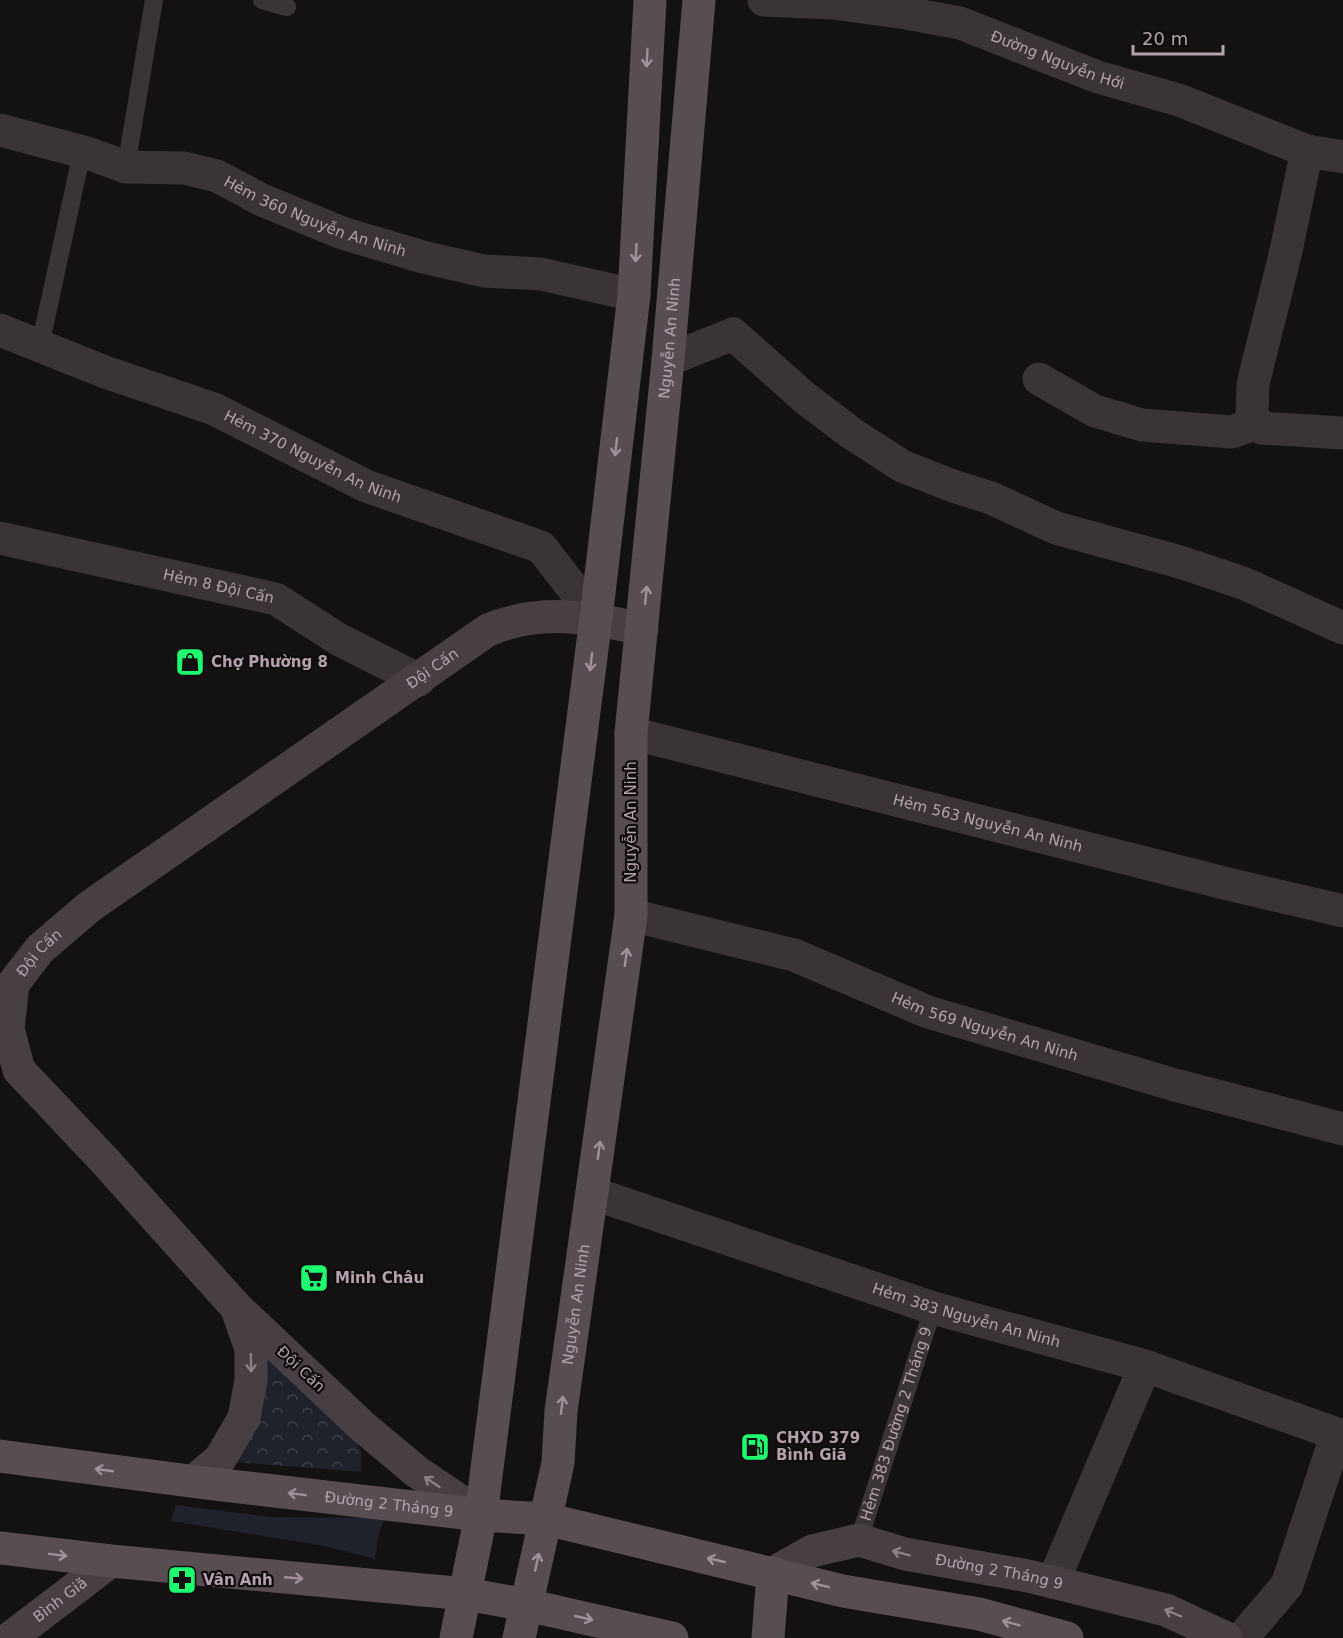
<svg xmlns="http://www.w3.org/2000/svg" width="1343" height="1638" font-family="'DejaVu Sans',sans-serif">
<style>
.grass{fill:#20222b}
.forest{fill:url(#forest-crowns)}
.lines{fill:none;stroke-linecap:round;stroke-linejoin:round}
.lane{stroke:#3a3437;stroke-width:18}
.street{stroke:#3a3437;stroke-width:33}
.secondary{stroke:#483f44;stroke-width:33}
.primary{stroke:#584d53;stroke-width:33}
.oneway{stroke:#a2909b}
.oneway2{stroke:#8f7f88}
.labels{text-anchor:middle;stroke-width:4.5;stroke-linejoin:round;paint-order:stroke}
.street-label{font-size:15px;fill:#b5a1ad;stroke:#0e0c0d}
.poi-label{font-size:15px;font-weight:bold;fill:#b5a1ad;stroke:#0e0c0d;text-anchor:start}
</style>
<defs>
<pattern id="forest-crowns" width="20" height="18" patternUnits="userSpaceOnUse" patternTransform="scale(1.5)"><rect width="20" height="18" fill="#20222b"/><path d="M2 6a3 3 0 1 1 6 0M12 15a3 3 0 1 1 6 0" fill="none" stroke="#3e3f47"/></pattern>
</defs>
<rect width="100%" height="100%" fill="#131112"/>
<path class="grass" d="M176,1505L271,1517L384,1518L378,1538L375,1559L324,1546L171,1521Z"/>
<path class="forest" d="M263,1348L356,1441L361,1452V1472L235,1462Z"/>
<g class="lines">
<g class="lane">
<path d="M262,0L287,7"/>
<path d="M126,167L154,0"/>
<path d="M40,346L82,152"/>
<path id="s1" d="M859,1540L933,1308"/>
</g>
<g class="street">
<path id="s2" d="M764,0L833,3L906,13L960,23L1098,77L1179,100L1307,151L1343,157"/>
<path id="s3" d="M0,130L87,153L126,167L184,168L217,176L262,200L342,233L423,257L484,271L541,274L634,295"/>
<path d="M1307,151L1285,255L1253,384L1252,416L1262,428L1343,433"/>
<path id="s4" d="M0,330L105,372L214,409L366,486L541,547L596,618"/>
<path d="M668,360L733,334L805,398L851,433L902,466L953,486L991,498L1056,528L1180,562L1243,583L1343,628"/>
<path d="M1039,379L1095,411L1142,425L1232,432L1257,423"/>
<path id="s5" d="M0,538L276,599L338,639L419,680"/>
<path id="s6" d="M631,733L1228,884L1343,911"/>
<path id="s7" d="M631,915L794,955L928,1012L1175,1085L1343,1129"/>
<path id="s8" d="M592,1193L933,1308L1145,1366L1343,1436"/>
<path d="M1053,1582L1145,1366"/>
<path d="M1242,1638L1287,1585L1337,1434"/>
</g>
<g class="secondary">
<path d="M194,1481L220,1459L244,1418L251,1380V1349L237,1309"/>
<path id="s9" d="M481,1515L417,1472L362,1426L236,1307L104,1160L19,1070L8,1029L13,984L40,949L89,907L488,630C541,608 589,617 642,629"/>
<path id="s10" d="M773,1573L812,1551L859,1540L905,1554L1028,1576L1166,1610L1226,1638"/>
<path id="s11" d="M10,1638L111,1561"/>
</g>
<g class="primary">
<path id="s12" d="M0,1456L205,1483L481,1515L546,1519L843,1591L979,1614L1067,1638"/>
<path d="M0,1548L111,1561L466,1594L527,1605L672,1638"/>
<path d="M456,1638L481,1515L596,618L634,295L650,0"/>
<path id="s13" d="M519,1638L558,1463L561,1411L631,915V733L668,360L699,0"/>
<path d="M768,1638L773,1573"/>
</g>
</g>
<defs><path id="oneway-shaft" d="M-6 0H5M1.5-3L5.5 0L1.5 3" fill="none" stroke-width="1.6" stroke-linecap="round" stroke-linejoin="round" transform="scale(1.5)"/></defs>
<g class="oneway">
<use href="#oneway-shaft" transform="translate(647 58) rotate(93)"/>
<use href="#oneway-shaft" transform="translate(636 253) rotate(93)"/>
<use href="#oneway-shaft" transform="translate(616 447) rotate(97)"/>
<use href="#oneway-shaft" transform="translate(646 595) rotate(-84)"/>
<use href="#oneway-shaft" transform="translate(591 662) rotate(97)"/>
<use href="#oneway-shaft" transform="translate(626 957) rotate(-82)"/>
<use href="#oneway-shaft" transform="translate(599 1150) rotate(-82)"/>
<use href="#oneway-shaft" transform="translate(562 1405) rotate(-83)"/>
<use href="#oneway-shaft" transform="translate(104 1470) rotate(-172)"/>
<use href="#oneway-shaft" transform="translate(297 1494) rotate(-173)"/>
<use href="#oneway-shaft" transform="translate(58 1555) rotate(7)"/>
<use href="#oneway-shaft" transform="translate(716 1560) rotate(-167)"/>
<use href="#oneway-shaft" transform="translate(537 1562) rotate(-78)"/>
<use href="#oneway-shaft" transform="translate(294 1578) rotate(5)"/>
<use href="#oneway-shaft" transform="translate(820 1585) rotate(-166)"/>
<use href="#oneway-shaft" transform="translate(584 1618) rotate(13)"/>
<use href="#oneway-shaft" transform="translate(1011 1623) rotate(-165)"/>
</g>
<g class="oneway2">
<use href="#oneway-shaft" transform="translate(251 1363) rotate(89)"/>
<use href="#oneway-shaft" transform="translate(432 1482) rotate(-146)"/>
<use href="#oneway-shaft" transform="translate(901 1553) rotate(-165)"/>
<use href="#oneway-shaft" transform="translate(1173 1613) rotate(-157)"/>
</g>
<defs>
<g id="shop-square" transform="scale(1.5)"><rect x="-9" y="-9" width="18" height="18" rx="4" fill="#1dff6f" stroke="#0e0c0d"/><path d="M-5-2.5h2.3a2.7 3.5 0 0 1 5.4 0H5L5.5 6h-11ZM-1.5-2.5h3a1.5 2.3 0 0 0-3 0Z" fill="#111"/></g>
<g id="supermarket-square" transform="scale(1.5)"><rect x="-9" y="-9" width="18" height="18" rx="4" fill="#1dff6f" stroke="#0e0c0d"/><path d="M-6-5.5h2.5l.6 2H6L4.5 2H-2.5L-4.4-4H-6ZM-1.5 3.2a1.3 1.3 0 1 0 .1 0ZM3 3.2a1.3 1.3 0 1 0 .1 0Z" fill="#111"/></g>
<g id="fuel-square" transform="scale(1.5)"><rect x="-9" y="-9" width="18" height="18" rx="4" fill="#1dff6f" stroke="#0e0c0d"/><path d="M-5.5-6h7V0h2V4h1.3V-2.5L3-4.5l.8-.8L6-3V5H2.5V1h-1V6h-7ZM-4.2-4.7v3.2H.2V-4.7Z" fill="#111"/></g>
<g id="pharmacy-square" transform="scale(1.5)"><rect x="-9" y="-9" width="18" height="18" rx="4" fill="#1dff6f" stroke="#0e0c0d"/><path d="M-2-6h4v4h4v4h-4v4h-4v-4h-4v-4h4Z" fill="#111"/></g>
</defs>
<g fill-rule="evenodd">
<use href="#shop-square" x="190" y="662"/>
<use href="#supermarket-square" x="314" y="1278"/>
<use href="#fuel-square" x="755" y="1447"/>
<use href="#pharmacy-square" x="182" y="1580"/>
</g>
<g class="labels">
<g class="street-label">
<text dy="5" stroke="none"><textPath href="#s2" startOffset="302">Đường Nguyễn Hới</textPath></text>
<text dy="5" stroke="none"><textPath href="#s3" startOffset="330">Hẻm 360 Nguyễn An Ninh</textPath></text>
<text dy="5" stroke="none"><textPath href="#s13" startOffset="1311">Nguyễn An Ninh</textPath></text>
<text dy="5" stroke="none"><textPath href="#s4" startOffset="338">Hẻm 370 Nguyễn An Ninh</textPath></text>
<text dy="5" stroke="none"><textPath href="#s5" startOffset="224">Hẻm 8 Đội Cấn</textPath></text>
<text dy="5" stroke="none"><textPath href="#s9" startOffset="1258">Đội Cấn</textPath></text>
<text transform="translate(631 822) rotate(-90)" y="5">Nguyễn An Ninh</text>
<text dy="5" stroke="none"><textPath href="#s6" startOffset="368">Hẻm 563 Nguyễn An Ninh</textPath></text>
<text dy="5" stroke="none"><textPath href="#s9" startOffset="772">Đội Cấn</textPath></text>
<text dy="5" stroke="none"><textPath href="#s7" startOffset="372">Hẻm 569 Nguyễn An Ninh</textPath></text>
<text dy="5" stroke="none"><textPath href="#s13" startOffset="339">Nguyễn An Ninh</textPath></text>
<text dy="5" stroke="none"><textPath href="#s8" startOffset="394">Hẻm 383 Nguyễn An Ninh</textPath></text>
<text transform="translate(301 1369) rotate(43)" y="5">Đội Cấn</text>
<text dy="5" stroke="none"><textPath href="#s1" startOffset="122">Hẻm 383 Đường 2 Tháng 9</textPath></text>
<text dy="5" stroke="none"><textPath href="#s12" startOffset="392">Đường 2 Tháng 9</textPath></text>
<text dy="5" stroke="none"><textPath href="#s10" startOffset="237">Đường 2 Tháng 9</textPath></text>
<text dy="5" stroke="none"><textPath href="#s11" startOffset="63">Bình Giã</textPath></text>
</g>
<g class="poi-label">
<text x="211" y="667">Chợ Phường 8</text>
<text x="335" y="1283">Minh Châu</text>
<text x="776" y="1443">CHXD 379<tspan x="776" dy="17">Bình Giã</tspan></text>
<text x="203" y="1585">Vân Anh</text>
</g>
</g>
<path d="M1133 45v9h90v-9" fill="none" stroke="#b5a1ad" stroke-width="3"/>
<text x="1142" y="45" font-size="18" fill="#b5a1ad" stroke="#0e0c0d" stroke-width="4.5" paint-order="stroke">20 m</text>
</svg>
